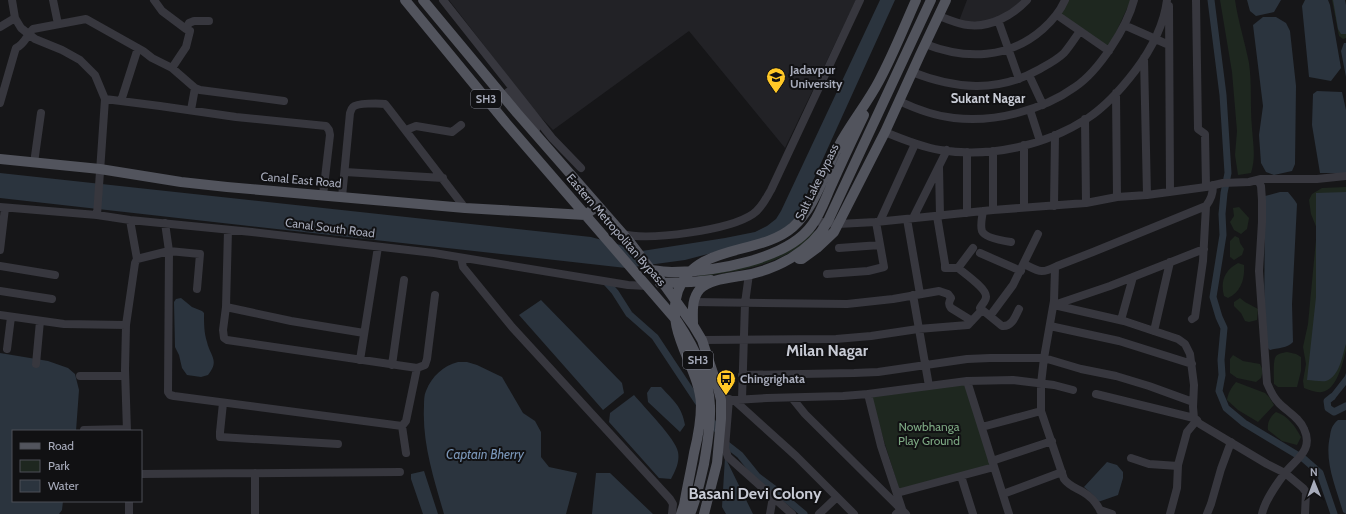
<svg xmlns="http://www.w3.org/2000/svg" width="1346" height="514" font-family="Cabin,sans-serif">
<style>
.built{fill:#222226}
.green{fill:#1e271f}
.water{fill:#2b343e}
.lines{fill:none;stroke-linecap:round;stroke-linejoin:round}
.canal{stroke:#2b343e;stroke-width:7}
.minor{stroke:#37373e;stroke-width:8}
.major{stroke:#52545d;stroke-width:10}
.labels{text-anchor:middle;stroke-width:4;stroke-linejoin:round;paint-order:stroke}
.shield{fill:#111113;stroke:#7a7d88;stroke-width:1}
.shield-label{font-size:11px;font-weight:bold;fill:#a7abba}
.poi-label{font-size:12px;font-weight:bold;fill:#a7abba;stroke:#111113;text-anchor:start}
.street-label{font-size:12px;fill:#a7abba;stroke:#111113}
.park-label{font-size:12px;fill:#7ca782;stroke:#111113}
.neighbourhood-label{font-size:13px;font-weight:bold;fill:#c8cbd5;stroke:#111113}
.water-label{font-size:13px;font-style:italic;fill:#7a96b8;stroke:#111113}
.district-label{font-size:16px;font-weight:bold;fill:#c8cbd5;stroke:#111113}
</style>
<rect width="100%" height="100%" fill="#161618"/>
<path class="built" d="M449,0H856L785,148L689,31L553,130L532,108Z
M967,0H1024L1018,6L996,18L980,22L959,21Z"/>
<path class="green" d="M1068,0H1131L1109,47L1060,14Z
M1220,0H1235C1238,21 1245,42 1249,63C1252,84 1250,106 1252,128C1253,143 1256,158 1251,173L1238,175L1235,155L1237,131L1232,72Z
M1332,0H1343L1346,14V38L1343,39L1339,36Z
M1346,187V350C1343,362 1337,390 1322,392C1316,393 1310,390 1304,388L1303,381L1306,364L1303,347L1308,324L1317,229L1311,214L1309,200L1312,194L1322,188Z
M1239,207L1249,218L1247,229L1241,234L1234,230L1230,222L1234,216L1233,208Z
M814,231L816,232C785,265 741,271 698,277V274L774,258L796,246Z
M1235,236L1239,238L1240,243L1244,249L1242,255L1234,260L1230,257V241Z
M1238,263L1244,265C1245,279 1241,292 1228,298L1224,296C1220,281 1225,270 1238,263Z
M1240,298L1245,302L1258,309L1257,320L1249,322L1245,321L1241,313L1234,306V302Z
M1287,352L1296,354L1301,357V371L1297,387H1278L1274,384C1274,378 1273,363 1275,358C1277,353 1283,353 1287,352Z
M1233,355L1243,361L1260,364L1263,371L1261,378L1256,382L1237,378L1230,373V359Z
M965,382L992,465L899,489L870,396Z
M1236,382L1265,393L1269,397L1274,405L1258,422L1238,410L1227,400C1228,393 1231,388 1236,382Z
M1276,412C1288,416 1295,426 1301,437L1297,445L1282,441L1268,430C1267,422 1270,417 1276,412Z"/>
<path class="water" d="M880,0H895L797,216L782,231L769,238L685,260L626,268L0,198V173L591,237L642,251L725,238L755,232L767,226L776,219L781,211Z
M1247,0H1281L1274,12L1256,16L1250,11Z
M1305,0H1328L1330,5L1341,68L1331,81L1309,77L1302,6Z
M1333,0H1345L1346,5V34H1341L1338,29Z
M1263,17H1276L1286,23L1290,31L1296,86L1295,164L1292,171L1274,175L1266,172L1261,163L1259,135L1263,106L1253,25Z
M1344,43H1346V77L1341,51Z
M1317,91L1342,92L1346,110V173H1320L1312,125L1313,94Z
M1280,192H1288C1291,196 1295,200 1297,204L1292,304L1293,342C1288,348 1277,348 1270,350L1267,347L1264,339L1265,196Z
M1346,192V344C1342,356 1340,376 1326,381C1321,382 1313,380 1307,380L1316,297V193Z
M181,298L192,307L202,311L204,313C204,323 204,333 207,342C210,356 220,360 208,375L201,377L187,375L182,368L179,355L175,347L174,302L176,299Z
M541,300L622,383L624,393L603,410L519,315Z
M0,353L48,361L68,368L75,374L79,390L76,431H13V501H63L62,510L59,514H0Z
M458,362H467L477,365L502,377L523,413L535,421L541,432V457L549,467L577,473L566,514H444C434,479 422,443 424,406C424,401 424,395 426,391C432,376 443,366 458,362Z
M1346,373V385L1334,400L1331,394L1345,376Z
M651,387H661C674,401 682,407 685,425L680,432L648,402L647,393Z
M634,395C644,407 676,439 678,452C680,462 675,471 671,479L659,478L609,422L610,413Z
M1338,420H1346V514L1343,512C1336,487 1324,462 1330,436C1331,429 1332,425 1338,420Z
M725,457L753,514H726L722,507Z
M1107,462L1117,465L1123,472V478L1118,495L1098,502L1092,494L1084,487Z
M424,471L438,514H423L411,479V474Z
M596,473H610L653,514H592Z"/>
<g class="lines">
<path class="canal" d="M1211,0L1223,95L1228,173L1224,193L1222,214L1223,235L1213,297L1219,317L1224,328L1221,360L1222,375L1219,391L1226,408L1244,423L1304,459L1320,473L1334,514
M606,282L615,292L629,314L655,337L700,405
M1332,397L1327,401L1328,408L1334,412L1346,406
M713,423L726,444L740,455L757,476L773,488L804,514"/>
<path class="minor" d="M12,0L15,18L21,28L35,39L62,50L80,60L95,75L105,99L97,215
M53,0L58,24
M154,0L162,11L186,29L189,23L194,21H209
M443,0L552,138L581,168
M1196,0L1198,129L1205,134L1206,187
M1169,6L1170,192
M1057,15L1109,51
M938,16C948,19 958,24 968,25C990,28 1013,15 1027,0
M998,20L1019,79
M1124,25L1169,45
M0,27L15,18
M925,44C966,60 1009,59 1043,29C1053,20 1060,12 1065,0
M1144,58L1147,195
M172,68L186,47L190,31
M912,72C955,89 997,93 1038,70C1047,65 1057,60 1064,53C1070,46 1075,38 1080,31
M1029,75L1043,105
M508,92L536,129
M1116,93L1117,197
M105,99L160,106L236,117L326,126L329,130L330,135L323,195
M121,101L138,48
M899,101C916,109 934,116 954,118C994,123 1043,110 1075,87C1099,71 1127,27 1134,0
M0,103L15,51L16,48C24,45 27,35 33,29L86,19L143,51L152,58L172,68L195,88L200,90L284,101
M191,110L195,88
M1030,110L1040,141
M1085,119L1086,203
M406,130L416,126L452,132L461,125
M885,132C902,139 921,147 940,150C990,158 1045,146 1088,118C1106,106 1122,88 1135,71C1150,51 1164,25 1167,0
M993,151V210
M967,152V213
M34,163L41,113
M939,167L940,216
M345,172L443,178
M1258,180L1261,186L1262,200V222L1259,271L1267,383C1270,390 1273,397 1278,402C1286,411 1299,417 1304,429C1314,450 1296,459 1285,473C1276,485 1265,500 1262,514
M342,197L350,113C351,111 351,109 353,107C357,103 379,103 385,104L389,109L465,208
M1054,206L1055,135
M0,207L97,215L130,220L252,232L434,253L628,285L647,286
M1024,207V145
M983,211C982,217 980,226 982,231C985,238 1004,241 1011,242
M937,216L945,264V268H958L973,248
M913,218L947,150
M907,219L920,294
M130,220L137,259
M814,221L838,224L876,222L993,210L1086,203L1117,197L1147,195L1206,187L1223,183L1249,182L1261,179H1317L1346,176
M880,221L915,144
M228,230L226,307L223,330L224,338L227,340L417,368L425,365L427,359L435,295
M622,234C650,241 730,230 753,214C762,208 766,198 771,190L860,0
M839,248L880,245
M0,250L5,208
M980,253L1021,271
M461,258L463,267L512,327L670,499L673,504L672,514
M1024,264C1040,272 1041,274 1057,266
M0,266L55,275
M958,268C964,273 987,289 986,297C986,301 982,304 980,308L1002,326C1012,327 1015,317 1019,309
M827,274L868,271L884,267L876,222
M197,289L200,254L169,251L168,392L170,395L174,396L402,426L406,421L417,368
M0,291L52,299
M913,295L929,386
M694,302L847,304L893,299L939,291L948,294L951,298C949,302 948,304 951,308L972,321
M1054,305L1124,321L1178,339L1185,344L1190,354L1194,385L1193,407L1194,418L1200,424L1267,464L1285,473L1303,488L1306,492L1305,514
M1054,305L1110,286L1204,249
M226,307L291,321L364,333
M0,315L64,324L126,325
M990,316L1013,285L1038,234
M1192,319L1195,317L1203,261L1206,206C1211,199 1213,194 1213,185
M1121,320L1133,277
M1050,326L1119,341L1192,364
M1154,331L1170,262
M702,340L836,339L871,336L918,329L968,325L982,310
M7,349L11,317
M360,360L378,247
M36,364L40,321
M392,365L404,280
M742,375L854,373L878,372L967,359L990,358H1044L1081,369L1116,376L1149,386L1193,402
M80,376H125
M967,381L1009,514
M868,394L881,446L902,509L896,514
M1096,394L1194,418
M792,398L805,414L906,514
M729,399L725,448L728,457L792,514
M742,399L745,303L749,274
M721,400H734L796,456L854,514
M734,400L767,398L843,396L868,394L967,381L1013,380L1054,385L1073,390
M223,403L220,432V437L338,444
M402,426L406,453
M982,427L1041,411
M84,430L127,429
M127,431L125,370L126,325L135,263L137,259L169,251L165,223
M1131,458L1149,464L1178,466
M992,461L1052,441
M141,474L400,472
M961,476L973,514
M897,493L994,467
M1003,494L1062,472
M129,501V514
M1100,510L1112,514
M255,514V473
M770,514L773,497
M819,514L837,497
M1102,514C1098,505 1092,497 1083,492C1076,488 1069,486 1064,479L1041,411V384L1044,358L1054,301L1055,268L1057,266L1093,252L1206,206
M1170,514L1177,488L1178,465L1187,432L1197,420
M1207,514L1211,504L1221,469L1231,442"/>
<path class="major" d="M405,0L506,123L677,321C693,345 709,376 710,406C711,425 707,445 704,464C700,481 697,498 690,514
M423,0L517,113L629,241L651,270L663,283L693,325L702,340L718,388L721,400V419L717,463L704,514
M0,159L100,169L181,182L227,187L465,208L585,215L598,206
M799,259H802L817,248L834,232L885,132L920,55L946,0
M651,270C658,271 665,272 672,272C713,272 787,260 812,225C821,213 826,197 832,184C842,161 853,138 864,115
M660,283L691,282L711,280
M693,325C693,313 691,299 700,289C708,280 728,278 740,276C775,271 811,252 828,221L931,0
M681,514L684,505C687,488 691,470 694,453C698,437 701,421 701,404C699,366 664,332 678,291C695,243 760,256 793,227C816,206 824,173 838,147C850,124 867,104 879,81C893,55 904,27 916,0"/>
</g>
<defs>
<g id="university-pin" transform="scale(1)"><path d="M0 17L-7.5 6A9.5 9.5 0 1 1 7.5 6Z" fill="#ffc827" stroke="#111113"/><path d="M0-5L7-2L0 1L-7-2ZM-4 1L0 2.5L4 1V4Q0 6-4 4Z" fill="#111"/></g>
<g id="bus-pin" transform="scale(1)"><path d="M0 17L-7.5 6A9.5 9.5 0 1 1 7.5 6Z" fill="#ffc827" stroke="#111113"/><path d="M-5-6H5V4H4V6H2V4H-2V6H-4V4H-5ZM-3.5-4V0h7V-4ZM-3.5 1.2v1.5H-2V1.2ZM2 1.2v1.5H3.5V1.2Z" fill="#111"/></g>
</defs>
<g fill-rule="evenodd">
<use href="#university-pin" x="776" y="77"/>
<use href="#bus-pin" x="726" y="379"/>
</g>
<g class="labels">
<g class="shield">
<rect x="471" y="90" width="30" height="18" rx="3"/>
<rect x="683" y="351" width="30" height="18" rx="3"/>
</g>
<g class="shield-label">
<text x="486" y="103">SH3</text>
<text x="698" y="364">SH3</text>
</g>
<g class="poi-label">
<text x="790" y="74">Jadavpur<tspan x="790" dy="14">University</tspan></text>
<text x="740" y="383">Chingrighata</text>
</g>
<g class="street-label">
<text transform="translate(301 180) rotate(5)" y="4">Canal East Road</text>
<text transform="translate(817 182) rotate(-64)" y="4">Salt Lake Bypass</text>
<text transform="translate(330 228) rotate(7)" y="4">Canal South Road</text>
<text transform="translate(616 230) rotate(49)" y="4">Eastern Metropolitan Bypass</text>
</g>
<g class="park-label">
<text x="929" y="431">Nowbhanga<tspan x="929" dy="14">Play Ground</tspan></text>
</g>
<g class="neighbourhood-label">
<text x="988" y="103">Sukant Nagar</text>
</g>
<g class="water-label">
<text x="485" y="459">Captain Bherry</text>
</g>
<g class="district-label">
<text x="827" y="356">Milan Nagar</text>
<text x="755" y="499">Basani Devi Colony</text>
</g>
</g>
<rect x="12" y="430" width="130" height="72" fill="#111113" stroke="#4d4f56"/>
<rect x="20" y="443" width="20" height="6" fill="#52545d" stroke="#4d4f56"/>
<text x="48" y="450" font-size="12" fill="#a7abba">Road</text>
<rect x="20" y="460" width="20" height="12" fill="#1e271f" stroke="#4d4f56"/>
<text x="48" y="470" font-size="12" fill="#a7abba">Park</text>
<rect x="20" y="480" width="20" height="12" fill="#2b343e" stroke="#4d4f56"/>
<text x="48" y="490" font-size="12" fill="#a7abba">Water</text>
<g transform="translate(1314 482) rotate(359)" stroke="#111113" stroke-width="3" paint-order="stroke">
<path d="M0-3L7 15L0 10L-7 15Z" fill="#a7abba"/>
<text y="-6" font-size="11" font-weight="bold" text-anchor="middle" fill="#a7abba">N</text>
</g>
</svg>
